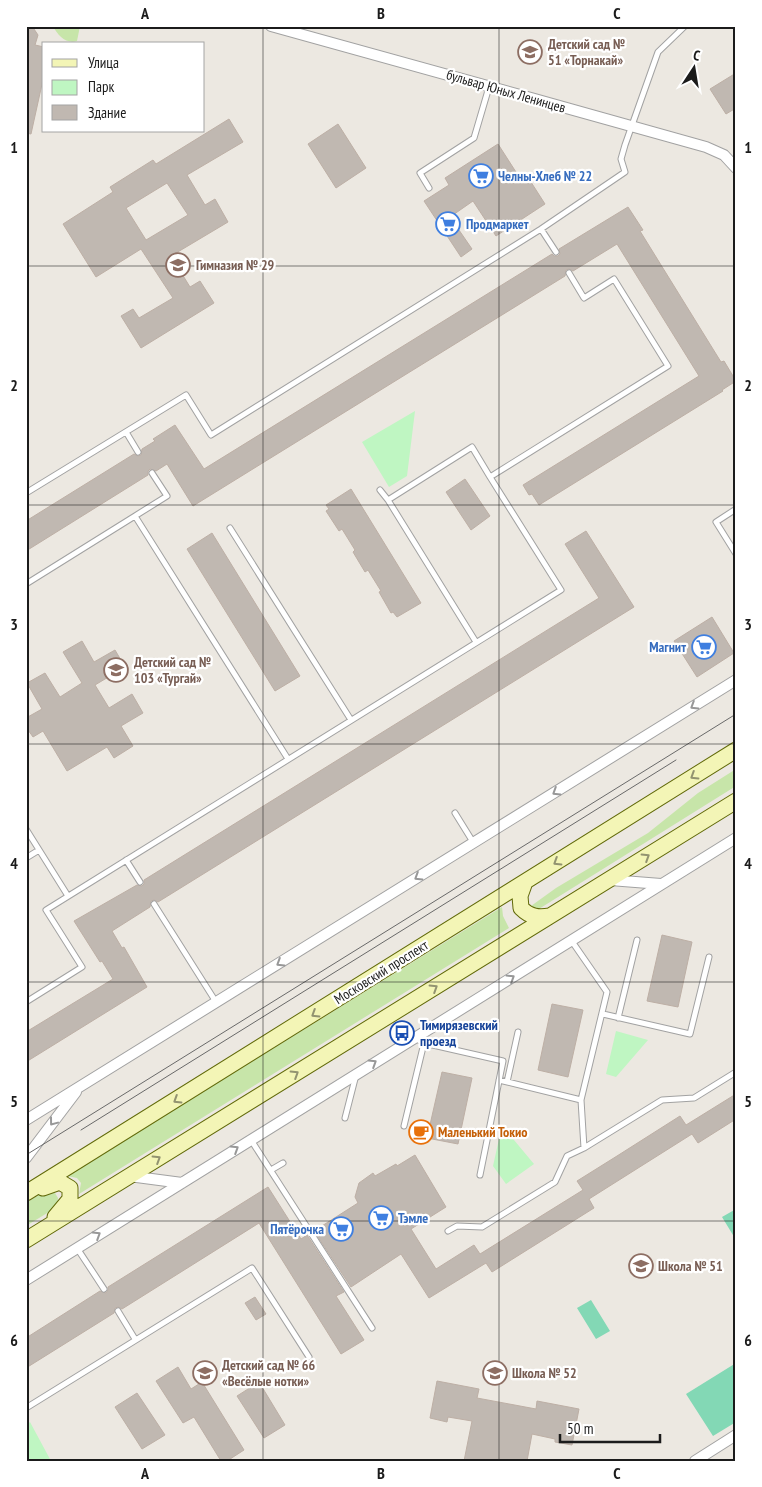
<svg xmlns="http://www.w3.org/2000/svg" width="762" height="1487" font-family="'PT Sans Narrow',sans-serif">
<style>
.grass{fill:#c7e5a9}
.park{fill:#bff6c2}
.pitch{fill:#83d8b5}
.building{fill:#c0b8b1;stroke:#bdafa5;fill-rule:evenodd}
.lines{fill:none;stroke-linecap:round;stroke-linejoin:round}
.lane-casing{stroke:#a2a2a2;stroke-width:7}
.street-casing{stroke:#a2a2a2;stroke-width:12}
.secondary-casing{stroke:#626a0a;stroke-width:17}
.lane{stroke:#fff;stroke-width:5}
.street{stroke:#fff;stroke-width:10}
.secondary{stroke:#f3f5b6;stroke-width:15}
.tram{stroke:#696969;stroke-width:1}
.oneway{stroke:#989898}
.oneway2{stroke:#929370}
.grid{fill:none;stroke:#1b1b1b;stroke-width:1;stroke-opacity:0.55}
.labels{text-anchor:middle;stroke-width:4.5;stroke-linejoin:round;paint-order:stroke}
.education-label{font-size:14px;font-weight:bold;fill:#785e54;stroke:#fff;text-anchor:start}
.street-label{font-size:14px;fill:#1b1b1b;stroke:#fff}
.shop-label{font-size:14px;font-weight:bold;fill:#366cbe;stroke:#fff;text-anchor:start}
.transit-label{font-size:14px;font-weight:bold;fill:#164399;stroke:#fff;text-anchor:start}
.food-label{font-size:14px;font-weight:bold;fill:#c56008;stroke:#fff;text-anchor:start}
.neatline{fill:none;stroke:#1b1b1b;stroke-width:2}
.grid-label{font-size:16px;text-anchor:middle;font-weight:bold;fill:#1b1b1b}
</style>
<rect width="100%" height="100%" fill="#ece8e1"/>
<path class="grass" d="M53,26H80L77,41C66,44 58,36 53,26Z
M736,769V786L534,912L530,909L531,906L556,888L648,833L698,793Z
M502,907L503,916L509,928L79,1194L81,1183L77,1178L67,1176Z
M45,1191L55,1193L58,1198L57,1207L26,1226V1203Z"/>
<path class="park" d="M415,411L407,476L389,487L362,442Z
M616,1031L648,1040L616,1077L606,1074Z
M509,1134L534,1164L506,1184L493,1166L499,1139Z
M30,1422L51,1461H26V1425Z"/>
<path class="pitch" d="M736,1209V1240L722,1217Z
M591,1300L610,1331L596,1339L577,1308Z
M736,1363V1422L713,1436L686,1394Z"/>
<path class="building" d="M26,26H32L38,35L35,45L44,47V75L31,134L26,133Z
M736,73V108L726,114L710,89Z
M229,119L243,142L187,175L205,205L215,199L228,222L171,256L190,287L200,281L214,303L141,348L121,316L133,309L139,318L173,298L141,249L96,277L63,224L113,192L110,187L153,160L156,164ZM167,183L188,215L146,240L126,208Z
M338,124L366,168L336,188L308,144Z
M498,144L523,183L529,179L545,204L496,236L473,201L450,217L472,249L461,257L424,201L449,185L445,178Z
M628,207L643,230L640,231L721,362L724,361L736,381L722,390L723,391L539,505L532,494L529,495L523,485L699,376L617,244L573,271L569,269L566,270L565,276L193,506L167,464L156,471L150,469L148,471V475L26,551V521L134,454L138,456L141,455L142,449L155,441L153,439L175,425L204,469L552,254L554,256H558L560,254L559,249Z
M465,479L490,516L471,530L446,492Z
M351,489L421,603L397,617L393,612L391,613L379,592L381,591L368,570L365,572L353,552L355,550L342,529L339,531L326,511L329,509L326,505Z
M586,531L634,607L158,902L154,900L151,901L150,907L112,931L122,948L124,947L147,987L26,1062V1032L113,979L102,961L100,962L74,921L137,885L142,886L144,884V880L599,598L565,544Z
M212,533L300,676L275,691L187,549Z
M712,617L734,653L697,677L674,641Z
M82,641L94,662L115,650L125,667L95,685L109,708L132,694L143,713L121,726L133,746L114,758L107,747L67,771L43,731L33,737L26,727V718L42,709L27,683L45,673L60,697L82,683L63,652Z
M662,935L692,942L678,1007L647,1001Z
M552,1004L583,1010L568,1077L538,1070Z
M442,1072L472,1078L458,1144L427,1138Z
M736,1094V1119L698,1143L692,1134L589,1199L594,1208L492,1272L486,1263L429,1298L401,1254L351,1287L314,1231L358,1203L355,1197L359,1183L373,1173L375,1176L396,1164L397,1166L415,1155L446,1207L411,1229L436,1269L474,1245L480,1254L583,1190L577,1181L617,1156L680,1116L686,1125Z
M268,1187L301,1239L307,1235L344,1292L336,1296L364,1340L341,1354L259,1223L122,1309L118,1307L115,1308L114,1313L26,1368V1338L100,1291L106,1293L108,1290V1287Z
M255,1297L266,1314L256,1320L245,1303Z
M178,1367L191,1389L202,1382L244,1450L227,1461H221L194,1417L183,1423L156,1381Z
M437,1381L479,1389L477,1398L536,1409L537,1401L579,1409L572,1445L555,1442V1439L532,1434L527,1461H464L472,1421L448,1417L447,1422L430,1418Z
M259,1382L285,1425L264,1438L237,1396Z
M137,1393L165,1435L142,1449L115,1407Z"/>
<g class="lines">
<g class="lane-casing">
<path id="lane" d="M429,188L420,173L474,138L489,87
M541,229L556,252
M126,432L138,452
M152,473L167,496L135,516L288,759
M380,490L388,500L476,642
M26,493L186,395L211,435L541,229L625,172L621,159L625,145L658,52L685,26
M388,500L472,447L490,477
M736,509L716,522L736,554
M230,528L351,720
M26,584L135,516
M455,813L473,842
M26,829L68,896
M26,858L39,850
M126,860L140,882
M154,904L216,1002
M26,1002L82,967L46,910L561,590L490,477L668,366L614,279L584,298L569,273
M603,1014L690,1034L709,957
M618,1018L637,940
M415,1038L424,1043L503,1061L480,1175
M499,1080L581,1100L607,992L571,940
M507,1082L518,1032
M581,1100L584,1148
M345,1118L356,1075
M404,1126L424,1043
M251,1140L372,1328
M271,1170L283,1163
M448,1231L457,1226L482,1227L555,1182L567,1156L584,1148L662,1100L694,1098L736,1072
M77,1248L104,1289
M118,1311L135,1339
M26,1408L252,1268L309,1357"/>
</g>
<g class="street-casing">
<path id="street" d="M271,26C416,65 561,107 706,147L724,155L736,168
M610,880L661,884
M26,1120L736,680
M26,1158L76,1092
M129,1176L182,1183
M26,1280L736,838
M695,1461L736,1435"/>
</g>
<g class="secondary-casing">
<path id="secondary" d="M525,882L520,896L521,908C530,917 538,918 550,916
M43,1188L60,1182L70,1188V1199L55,1217
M26,1193L736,750
M26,1240L736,801"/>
</g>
<use href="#lane" class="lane"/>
<use href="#street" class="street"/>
<use href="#secondary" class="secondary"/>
<path class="tram" d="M81,1130L676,760
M26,1155L736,714"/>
</g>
<defs><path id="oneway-chevron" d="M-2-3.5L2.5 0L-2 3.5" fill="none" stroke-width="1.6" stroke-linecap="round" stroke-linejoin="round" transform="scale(1.25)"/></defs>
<g class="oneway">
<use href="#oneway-chevron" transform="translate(694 706) rotate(148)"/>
<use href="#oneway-chevron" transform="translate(556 792) rotate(148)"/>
<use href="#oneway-chevron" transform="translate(418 877) rotate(148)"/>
<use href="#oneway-chevron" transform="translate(280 963) rotate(148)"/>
<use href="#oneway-chevron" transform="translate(511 978) rotate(-32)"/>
<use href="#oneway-chevron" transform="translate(373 1063) rotate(-32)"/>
<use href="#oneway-chevron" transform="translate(53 1122) rotate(127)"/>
<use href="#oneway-chevron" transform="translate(235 1149) rotate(-32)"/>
<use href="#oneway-chevron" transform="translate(97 1235) rotate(-32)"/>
</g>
<g class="oneway2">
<use href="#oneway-chevron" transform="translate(694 776) rotate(148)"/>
<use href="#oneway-chevron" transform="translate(646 857) rotate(-32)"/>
<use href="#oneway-chevron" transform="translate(557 862) rotate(148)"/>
<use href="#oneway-chevron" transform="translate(434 988) rotate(-32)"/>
<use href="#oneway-chevron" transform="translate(315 1014) rotate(148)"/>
<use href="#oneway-chevron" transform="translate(295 1074) rotate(-32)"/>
<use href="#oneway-chevron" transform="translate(177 1100) rotate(148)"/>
<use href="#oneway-chevron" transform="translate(157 1159) rotate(-32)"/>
</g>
<path class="grid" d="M263,26V1461M499,26V1461M26,266H736M26,505H736M26,744H736M26,982H736M26,1221H736"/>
<defs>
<g id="school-ring" transform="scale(1.25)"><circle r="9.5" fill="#fff" stroke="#8d6e63" stroke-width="1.5"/><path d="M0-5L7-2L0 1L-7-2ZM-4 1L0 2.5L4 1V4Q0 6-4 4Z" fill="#8d6e63"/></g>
<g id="supermarket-ring" transform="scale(1.25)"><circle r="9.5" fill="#fff" stroke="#3f7fe0" stroke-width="1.5"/><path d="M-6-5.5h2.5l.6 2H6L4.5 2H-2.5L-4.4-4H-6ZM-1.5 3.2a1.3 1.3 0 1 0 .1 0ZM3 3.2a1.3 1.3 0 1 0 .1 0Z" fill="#3f7fe0"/></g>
<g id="bus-ring" transform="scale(1.25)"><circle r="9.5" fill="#fff" stroke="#1a4fb4" stroke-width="1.5"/><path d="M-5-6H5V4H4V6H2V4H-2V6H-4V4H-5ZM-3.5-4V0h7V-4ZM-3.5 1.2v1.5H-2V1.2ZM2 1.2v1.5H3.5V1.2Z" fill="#1a4fb4"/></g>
<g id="cafe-ring" transform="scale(1.25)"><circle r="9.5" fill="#fff" stroke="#e8710a" stroke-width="1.5"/><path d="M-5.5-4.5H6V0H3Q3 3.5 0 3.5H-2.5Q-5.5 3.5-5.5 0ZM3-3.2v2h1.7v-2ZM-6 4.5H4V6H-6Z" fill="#e8710a"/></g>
</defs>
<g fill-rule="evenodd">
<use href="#school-ring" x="530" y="52"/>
<use href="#supermarket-ring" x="481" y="176"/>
<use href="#supermarket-ring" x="448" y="224"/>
<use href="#school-ring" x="178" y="265"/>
<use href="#supermarket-ring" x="704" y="647"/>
<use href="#school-ring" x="116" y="670"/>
<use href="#bus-ring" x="402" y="1033"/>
<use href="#cafe-ring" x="421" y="1132"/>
<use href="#supermarket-ring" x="381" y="1218"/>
<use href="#supermarket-ring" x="341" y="1229"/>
<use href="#school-ring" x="641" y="1266"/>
<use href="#school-ring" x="205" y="1373"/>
<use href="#school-ring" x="495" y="1373"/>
</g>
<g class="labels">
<g class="education-label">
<text x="548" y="49">Детский сад №<tspan x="548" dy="16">51 «Торнакай»</tspan></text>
<text x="196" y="270">Гимназия № 29</text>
<text x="134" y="667">Детский сад №<tspan x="134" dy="16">103 «Тургай»</tspan></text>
<text x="658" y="1271">Школа № 51</text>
<text x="222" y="1370">Детский сад № 66<tspan x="222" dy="16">«Весёлые нотки»</tspan></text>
<text x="512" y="1378">Школа № 52</text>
</g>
<g class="street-label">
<text transform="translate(506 91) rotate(16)" y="5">бульвар Юных Ленинцев</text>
<text transform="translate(381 972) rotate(-32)" y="5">Московский проспект</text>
</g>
<g class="shop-label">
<text x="498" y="181">Челны-Хлеб № 22</text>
<text x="466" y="229">Продмаркет</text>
<text x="686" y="652" text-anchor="end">Магнит</text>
<text x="398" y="1223">Тэмле</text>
<text x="324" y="1234" text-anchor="end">Пятёрочка</text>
</g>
<g class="transit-label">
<text x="420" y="1030">Тимирязевский<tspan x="420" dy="16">проезд</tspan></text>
</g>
<g class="food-label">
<text x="438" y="1137">Маленький Токио</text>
</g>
</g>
<rect width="762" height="1487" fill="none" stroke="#ffffff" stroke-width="55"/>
<rect x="42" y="42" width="162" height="90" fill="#ffffff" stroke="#a4a4a4"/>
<rect x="52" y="59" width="25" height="8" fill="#f3f5b6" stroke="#a4a4a4"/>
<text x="88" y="68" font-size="15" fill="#1b1b1b">Улица</text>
<rect x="52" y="80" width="25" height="15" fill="#bff6c2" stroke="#a4a4a4"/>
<text x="88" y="92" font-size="15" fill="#1b1b1b">Парк</text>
<rect x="52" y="105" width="25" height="15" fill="#c0b8b1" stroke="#a4a4a4"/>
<text x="88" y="118" font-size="15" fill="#1b1b1b">Здание</text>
<g transform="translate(694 68) rotate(12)" stroke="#ffffff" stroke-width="4" paint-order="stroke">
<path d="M0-4L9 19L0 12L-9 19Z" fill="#1b1b1b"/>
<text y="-8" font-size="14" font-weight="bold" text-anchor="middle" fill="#1b1b1b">С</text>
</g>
<path d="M560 1434v8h100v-8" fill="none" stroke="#1b1b1b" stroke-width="2.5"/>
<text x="567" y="1434" font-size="15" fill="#1b1b1b" stroke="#ffffff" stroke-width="4" paint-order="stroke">50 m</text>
<rect x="28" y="28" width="706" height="1432" class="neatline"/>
<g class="grid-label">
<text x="145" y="19">A</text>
<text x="381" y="19">B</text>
<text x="617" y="19">C</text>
<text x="14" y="153">1</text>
<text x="748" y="153">1</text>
<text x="14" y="391">2</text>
<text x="748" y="391">2</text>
<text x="14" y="630">3</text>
<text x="748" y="630">3</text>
<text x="14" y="869">4</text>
<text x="748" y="869">4</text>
<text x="14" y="1107">5</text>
<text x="748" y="1107">5</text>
<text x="14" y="1346">6</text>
<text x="748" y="1346">6</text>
<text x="145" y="1479">A</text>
<text x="381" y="1479">B</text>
<text x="617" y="1479">C</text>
</g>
</svg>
